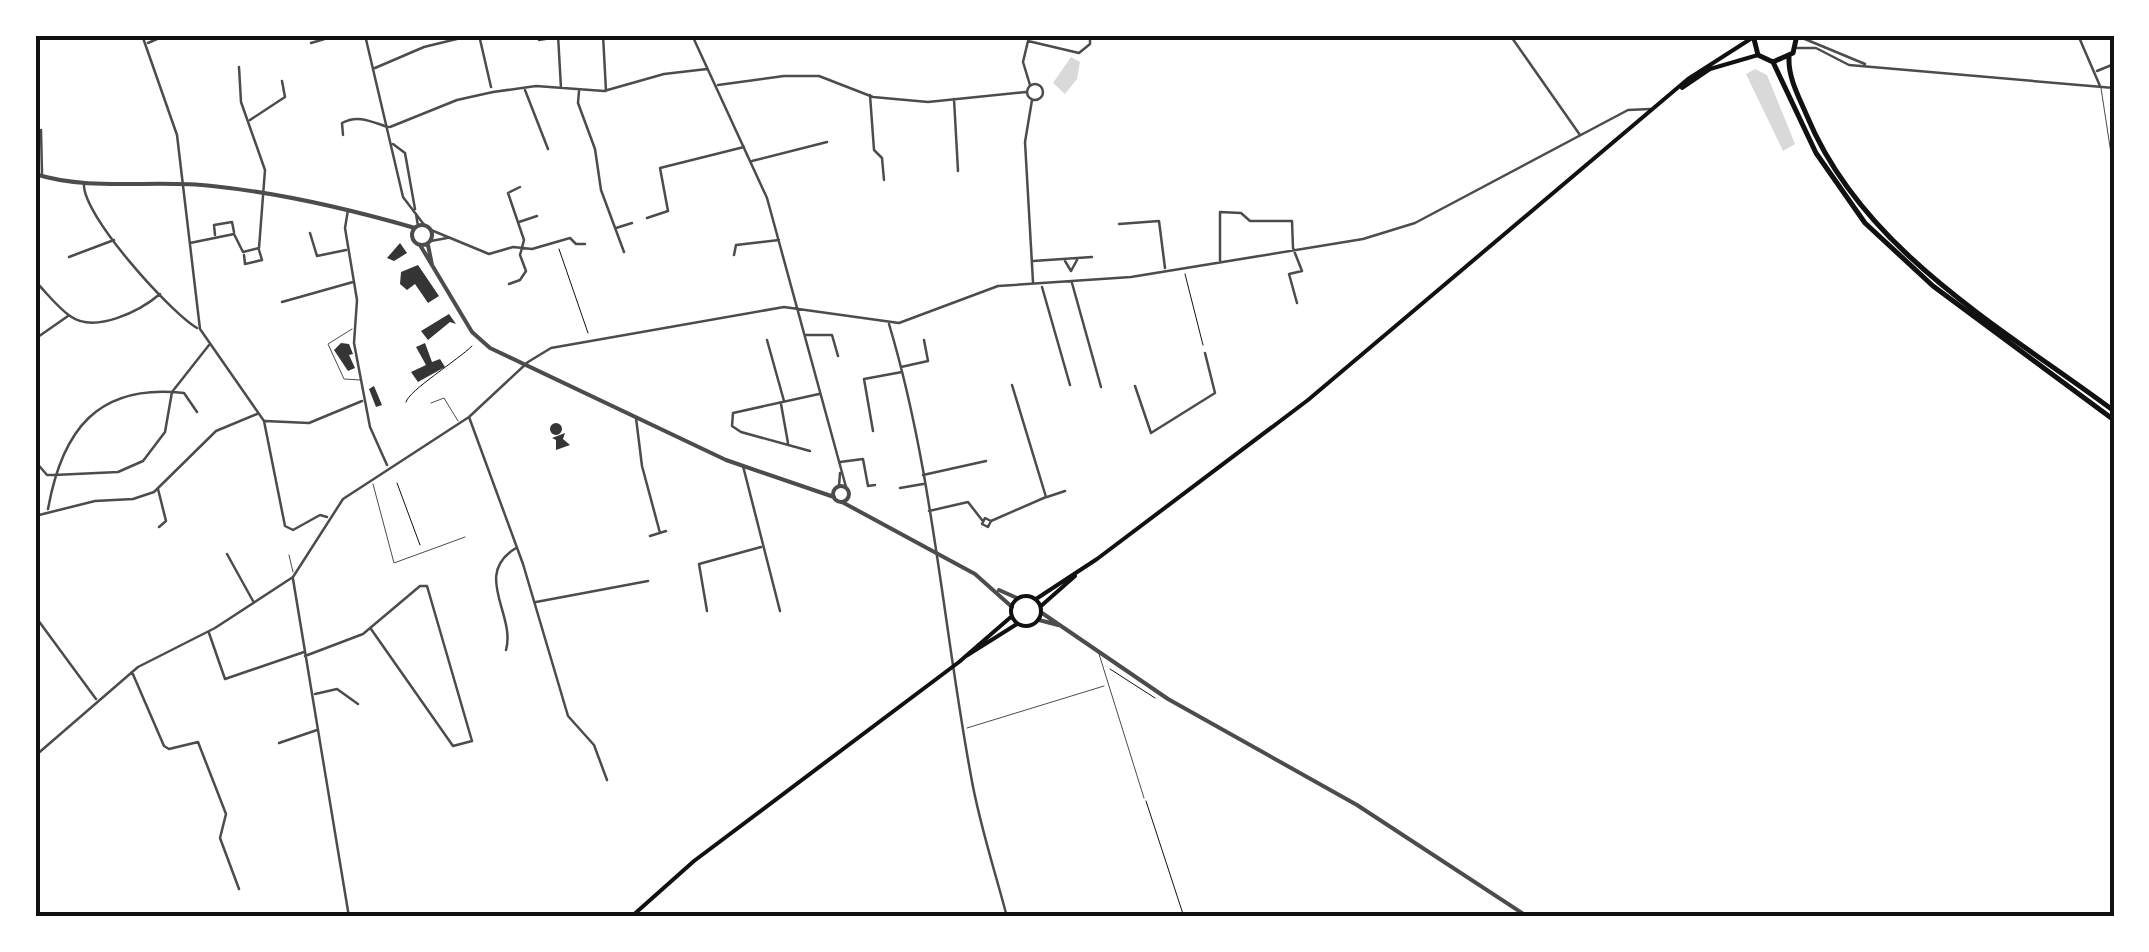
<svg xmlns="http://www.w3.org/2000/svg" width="2149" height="952" font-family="'Crimson Pro',serif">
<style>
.water{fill:#d9d9d9}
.building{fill:#353535}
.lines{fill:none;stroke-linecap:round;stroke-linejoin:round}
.path{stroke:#111;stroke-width:1}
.service{stroke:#4c4c4c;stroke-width:1}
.minor{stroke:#4c4c4c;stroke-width:2.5}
.tertiary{stroke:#4c4c4c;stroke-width:4}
.secondary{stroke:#111;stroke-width:4}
.trunk{stroke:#111;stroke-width:5}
.neatline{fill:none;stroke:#111;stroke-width:4}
</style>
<rect width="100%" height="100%" fill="#fff"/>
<path class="water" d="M1071,57L1080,62L1077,79L1065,94L1053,83Z
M1755,69L1767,75L1795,144L1783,151L1746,74Z"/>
<path class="building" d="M400,243L407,253L394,261L387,258Z
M418,265L439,296L428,303L415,284L407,290L400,284L401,272Z
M449,314L456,324L450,322L428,340L421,331Z
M341,343L349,344L353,354L349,355L355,368L348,371L334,350Z
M425,343L432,362L440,359L445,367L418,382L411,372L426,365L416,347Z
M374,386L382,405L376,407L369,389Z
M550 429a6 6 0 1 1 12 0a6 6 0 1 1-12 0Z
M565,433L563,439L570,445L556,450V440L552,438Z"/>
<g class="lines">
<path class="path" d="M559,249L588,333
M1185,274L1203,345
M406,402C408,391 458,360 472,346
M397,483L420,545
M1110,669L1155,698
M1146,801L1184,917"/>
<path class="service" d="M2101,88L2114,173
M352,329L328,344L344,379L360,380
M431,403L444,398L458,421
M373,484L394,563L465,537
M289,555L293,572
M1099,654L1144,798
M967,728L1104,686"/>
<path class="minor" d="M142,35L177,135L200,329L264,421L285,526L293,530L320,515L327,517
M365,35L403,197L425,226
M479,35L491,87
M538,35L539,40L557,37
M558,35L561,88
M603,35L606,91
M692,35L767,198L846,487
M1510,35L1580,135
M2078,35L2100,86
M1800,37L1865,64
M148,43L166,35
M311,43L338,35
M1797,48H1816L1849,65L2114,88
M375,68L424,47L473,35
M2097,71L2114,64
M1027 92a8 8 0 1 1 16 0a8 8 0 1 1-16 0Z
M718,85L784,76H819L873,97L928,102L1026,92
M1030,85L1023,62L1028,41L1079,53L1090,44V35
M525,90L548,149
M579,91L578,103L595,149L601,190L624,252
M870,95L874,150L882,158L884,180
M954,99L958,171
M1032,100L1025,142L1033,282
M250,120L285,97L282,81
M390,127L457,100L493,92L536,86L604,91L664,74L707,69
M41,130L42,173
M343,135L342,123C358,114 372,122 388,127
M393,144L405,153L415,209
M752,161L827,142
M84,184C82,215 170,312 197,328
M348,210L345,228L357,300L354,343L370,427L387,465
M416,214L418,226
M647,218L668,211L660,168L744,147
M519,222L537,216
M1119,224L1159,221L1165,268
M616,228L632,223
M431,230L489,254L513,247L532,249L570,238L576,244H585
M310,233L317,256L346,250
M215,235L214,225L232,222L234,232
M431,241L447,238
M190,243L234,234L243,252L259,248L265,170L241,102L239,67
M244,255L245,264L262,260L259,250
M734,255L736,245L779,240
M69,257L114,240
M1033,261L1092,257
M1065,261L1071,271L1077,260
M1220,261V212L1241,213L1250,221H1292L1293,248L1302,271L1289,274L1297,303
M35,281C46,292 57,307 70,316C95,334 140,311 160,294
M1072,283L1101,387
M509,284L520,280L526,271L520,255L524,240L508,193L520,187
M1042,287L1070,385
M282,302L353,282
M889,324C933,471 943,626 971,776C979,823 995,871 1007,917
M806,335H832L838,356
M35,339L68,316
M767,340L784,401
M901,367L928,361L924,340
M1135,386L1151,433L1215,393L1205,353
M781,404L788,443
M469,417L523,564L568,716L594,745L607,780
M636,418L642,466L660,533
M265,421L309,423L362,401
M873,431L864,379L902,372
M810,451L741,432L732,426L733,413L819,394
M35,461L47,475H54L118,472L143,461L165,432L172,392L209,345
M840,462L863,459L868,486L875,485
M743,466L780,611
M923,475L986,461
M839,486L840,473
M900,488L923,484
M158,489L166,521L159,527
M1047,497L1065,491
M48,509C62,431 97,383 184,393L197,412
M929,511L968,502L982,520
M35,516L95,501L133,499L154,492L216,431L257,414
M985,518L991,521L988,527L982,524Z
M991,521L1046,497L1012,385
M650,536L666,531
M227,554L253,601
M293,579L349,917
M536,602L648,581
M707,611L699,564L761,547
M35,616L96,699
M209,633L225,679L304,652
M506,650C516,614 472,575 516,548
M305,656L363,634L420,586H427L472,741L453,746L371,629
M132,672L164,746L169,749L198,742L226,814L220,838L239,889
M315,694L337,689L358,704
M279,743L317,730
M35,756L138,667L215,628L293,577L343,499L469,417L528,362L551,348L784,307L899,323L998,286L1131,277L1363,239L1415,223L1628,110L1650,109"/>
<path class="tertiary" d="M35,174C92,192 153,179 212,186C281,193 349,209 415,228
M412 235a10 10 0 1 1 20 0a10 10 0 1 1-20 0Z
M420,245L472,332L490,348L726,460L834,497
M428,245L432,265
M833 494a8 8 0 1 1 16 0a8 8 0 1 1-16 0Z
M842,502L975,574L1012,607
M999,590L1017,598
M1042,613L1168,699L1357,805L1528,917
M1039,620L1058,625"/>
<path class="secondary" d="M1682,88L1710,69L1758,55
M1011 611a15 15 0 1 1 30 0a15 15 0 1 1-30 0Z
M1036,599L1097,559L1308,400L1688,79L1752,38
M1041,606L1075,576
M966,656L1017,624
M631,917L694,861L959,662L1012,616"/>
<path class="trunk" d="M1753,35L1758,55L1773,62L1793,53L1797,35
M1789,57C1788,78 1799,97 1807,116C1863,251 2001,327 2114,411
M1773,62L1816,153L1865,223L1933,286L2114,420"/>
</g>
<rect width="2149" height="952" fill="none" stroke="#ffffff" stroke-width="75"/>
<rect x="38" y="38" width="2074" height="876" class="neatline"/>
</svg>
